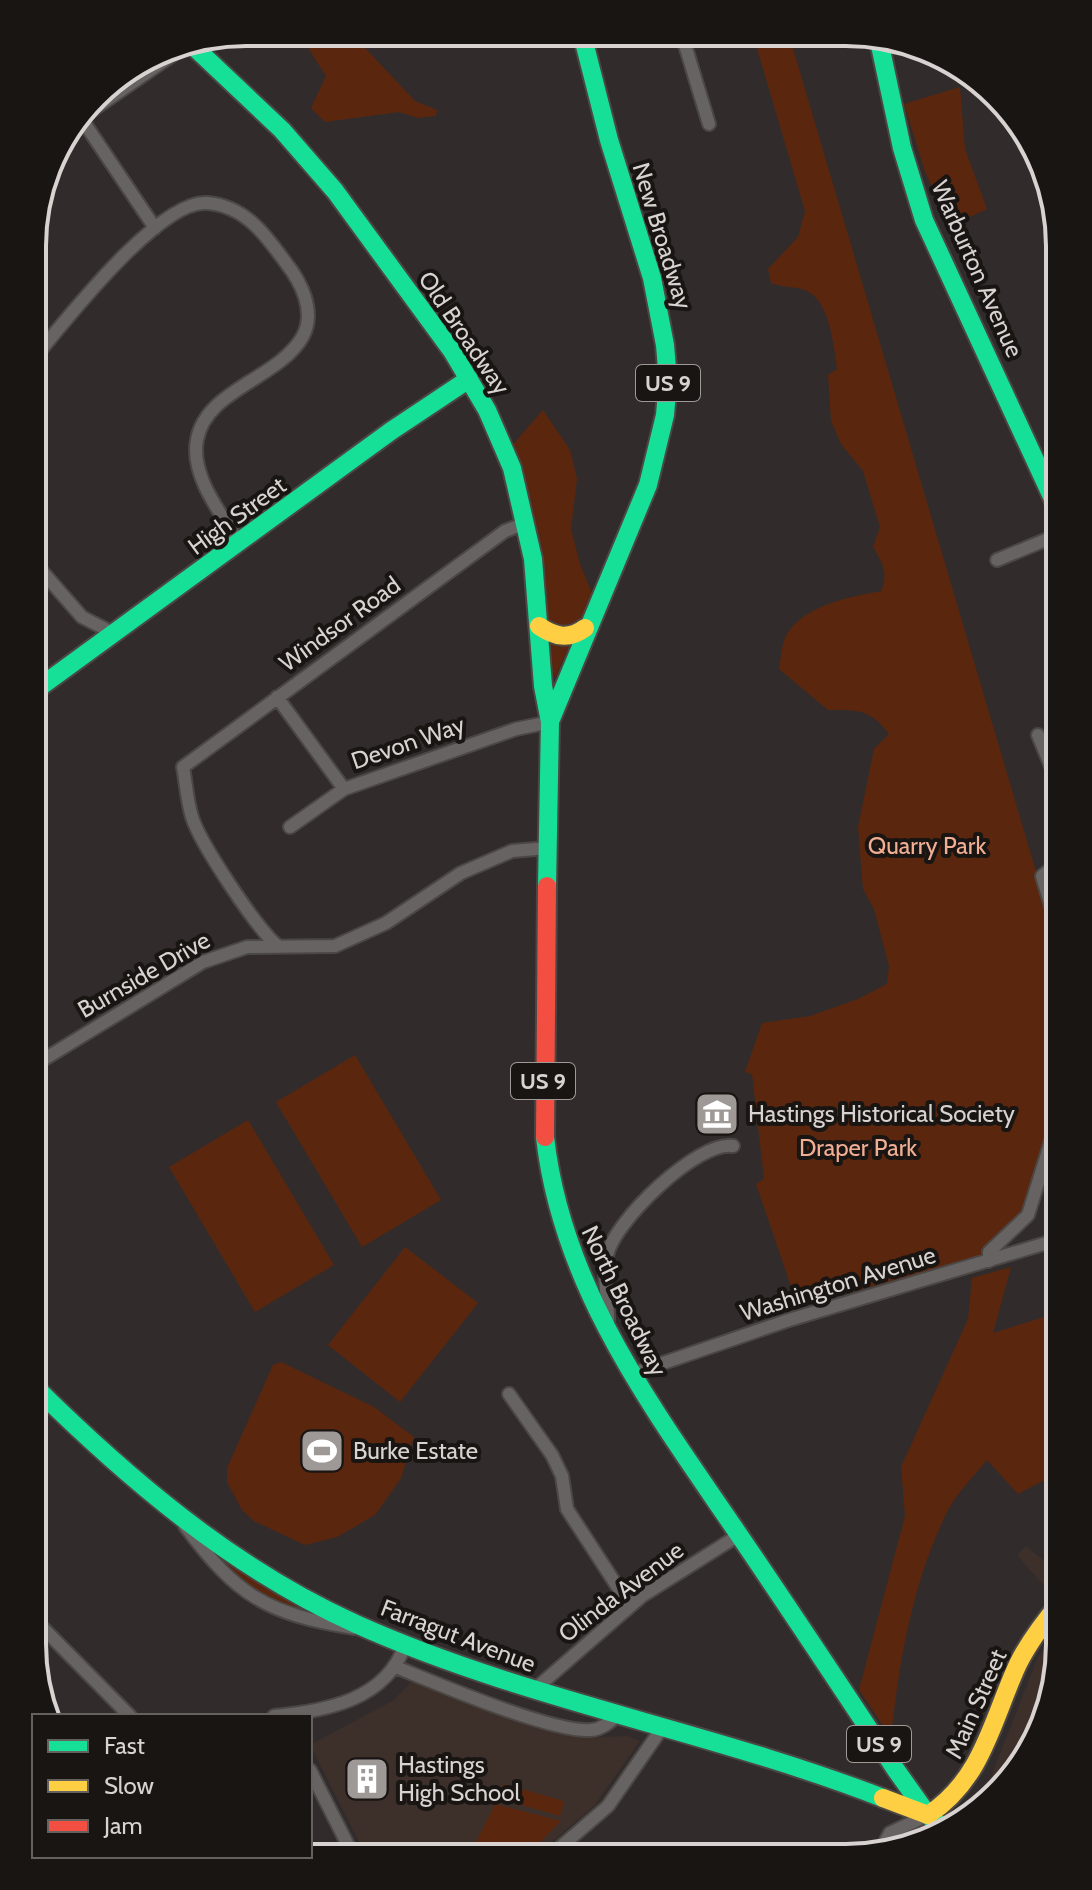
<svg xmlns="http://www.w3.org/2000/svg" width="1092" height="1890" font-family="Cabin,sans-serif">
<style>
.built{fill:#3d302b}
.green{fill:#5b260e}
.lines{fill:none;stroke-linecap:round;stroke-linejoin:round}
.street-casing{stroke:#4b4745;stroke-width:16}
.fast-casing{stroke:#4b4745;stroke-width:22}
.slow-casing{stroke:#4b4745;stroke-width:22}
.jam-casing{stroke:#4b4745;stroke-width:22}
.street{stroke:#676362;stroke-width:12}
.fast{stroke:#16e098;stroke-width:18}
.slow{stroke:#ffcf43;stroke-width:18}
.jam{stroke:#f24e42;stroke-width:18}
.labels{text-anchor:middle;stroke-width:8;stroke-linejoin:round;paint-order:stroke}
.shield{fill:#191513;stroke:#9f9a97;stroke-width:2}
.shield-label{font-size:22px;font-weight:bold;fill:#d8d3d0}
.street-label{font-size:24px;fill:#d8d3d0;stroke:#191513}
.park-label{font-size:24px;fill:#f1ae93;stroke:#191513}
.poi-label{font-size:24px;fill:#d8d3d0;stroke:#191513;text-anchor:start}
.rim{fill:none;stroke:#d8d3d0;stroke-width:4}
</style>
<rect width="100%" height="100%" fill="#312c2b"/>
<path class="built" d="M1026,1546L1060,1574V1588L1052,1595L1017,1555Z
M1060,1627V1658L1016,1774L971,1807L987,1787L1038,1657Z
M412,1681L479,1708L562,1734L585,1738L627,1736L640,1741L594,1806L534,1857H367L310,1745L394,1700Z"/>
<path class="green" d="M298,32L351,33L415,101L437,110L436,116L418,118L399,112L325,122L311,108L326,76Z
M753,35H789L1060,953V1100L1026,1211L996,1237L981,1256L798,1307L756,1184L764,1179L752,1074L745,1072L762,1023L810,1016L858,999L887,984L889,966L874,909L863,889L858,827L874,749L889,734C870,709 859,710 828,710L779,669C781,658 782,640 788,632C808,604 851,597 881,591C889,574 882,562 873,547L880,527L863,471L841,444L831,421L828,375L837,369C834,348 830,304 809,292C799,286 783,288 771,283L768,269L798,237L805,211Z
M960,87L965,149L987,209L950,226L925,172L904,104Z
M543,410L570,450L577,479L571,529L580,564L592,593L555,678L547,664L509,449Z
M355,1055L441,1200L362,1247L276,1102Z
M248,1120L334,1265L255,1312L169,1167Z
M405,1247L478,1303L400,1402L328,1345Z
M1011,1267L993,1333L1060,1312V1472L1018,1494L987,1460C973,1477 955,1495 946,1514C912,1584 899,1662 891,1738L859,1690L905,1516L901,1467L968,1319L972,1278Z
M281,1362L374,1407L414,1437L401,1478L375,1515L337,1537L305,1545L254,1521L242,1510L227,1482V1468L273,1365Z
M209,1550L321,1617C264,1603 250,1590 209,1550Z
M504,1784L564,1801L560,1816L500,1799Z
M495,1804L561,1821L526,1857H487L496,1854L472,1850Z"/>
<g class="lines">
<g class="street-casing">
<path id="street" d="M682,35L709,124
M81,118L155,228
M78,120L190,43
M1043,168L1049,182
M34,358C64,323 159,199 207,203C245,206 265,234 286,263C301,282 316,311 303,336C279,379 206,389 197,440C190,476 222,515 240,544
M997,560L1060,534
M33,561L82,617L115,634
M277,697L344,789
M1038,735L1060,788
M290,827L344,789L516,729L550,722
M1060,936L1042,876L1060,862
M279,947C258,931 200,843 192,817C187,801 186,783 183,767L505,531L526,523
M33,1066L203,962L247,947L335,946L386,923L461,873L512,851L548,848
M989,1261V1252L1028,1215L1060,1112
M608,1325C609,1303 602,1277 607,1256C613,1222 698,1140 733,1146
M631,1374L789,1320L1060,1239
M509,1394L552,1455L562,1476L567,1509L630,1606
M185,1526C237,1596 267,1614 354,1628
M32,1617L130,1716
M396,1667C436,1683 552,1733 591,1730C602,1729 609,1723 617,1715
M534,1690L642,1596L739,1535
M274,1716C326,1711 386,1700 405,1645
M310,1770L354,1857
M880,1852L890,1833L928,1815L934,1833
M549,1857L608,1806L662,1728"/>
</g>
<g class="fast-casing">
<path id="fast" d="M878,36L902,148L924,220L1060,514
M190,43L282,130L335,191L452,351L487,410L512,468L533,559L543,686L550,722L547,886
M33,692L391,431L469,379
M551,719L648,485L665,415L668,380L665,345L652,278L609,140L582,34
M545,1137C562,1289 654,1410 737,1532C791,1611 843,1690 896,1770L928,1815L942,1827
M32,1384C127,1478 232,1568 356,1624C525,1700 711,1731 883,1798"/>
</g>
<g class="slow-casing">
<path id="slow" d="M539,626C555,637 569,640 585,628
M883,1798L928,1815C983,1779 992,1720 1018,1664C1029,1642 1044,1622 1060,1603"/>
</g>
<g class="jam-casing">
<path id="jam" d="M545,1137L547,886"/>
</g>
<use href="#street" class="street"/>
<use href="#fast" class="fast"/>
<use href="#slow" class="slow"/>
<use href="#jam" class="jam"/>
</g>
<defs>
<g id="museum-square" transform="scale(2.3)"><rect x="-9" y="-9" width="18" height="18" rx="4" fill="#9e9996" stroke="#191513"/><path d="M0-6L6-3V-2H-6V-3ZM-5-1h2V3h-2ZM-1-1h2V3h-2ZM3-1h2V3H3ZM-6 4H6V6H-6Z" fill="#fff"/></g>
<g id="stadium-square" transform="scale(2.3)"><rect x="-9" y="-9" width="18" height="18" rx="4" fill="#9e9996" stroke="#191513"/><path d="M0-5a6.5 5 0 1 0 0 10a6.5 5 0 1 0 0-10ZM-3.5-1.8h7v3.6h-7Z" fill="#fff"/></g>
<g id="building-square" transform="scale(2.3)"><rect x="-9" y="-9" width="18" height="18" rx="4" fill="#9e9996" stroke="#191513"/><path d="M-4-6H4V6H1V3H-1V6H-4ZM-2.5-4.3h1.7v1.8h-1.7ZM.8-4.3h1.7v1.8H.8ZM-2.5-1h1.7V.8h-1.7ZM.8-1h1.7V.8H.8Z" fill="#fff"/></g>
</defs>
<g fill-rule="evenodd">
<use href="#museum-square" x="717" y="1114"/>
<use href="#stadium-square" x="322" y="1451"/>
<use href="#building-square" x="367" y="1779"/>
</g>
<g class="labels">
<g class="shield">
<rect x="636" y="365" width="64" height="36" rx="6"/>
<rect x="511" y="1063" width="64" height="36" rx="6"/>
<rect x="847" y="1726" width="64" height="36" rx="6"/>
</g>
<g class="shield-label">
<text x="668" y="391">US 9</text>
<text x="543" y="1089">US 9</text>
<text x="879" y="1752">US 9</text>
</g>
<g class="street-label">
<text transform="translate(662 236) rotate(73)" y="8">New Broadway</text>
<text transform="translate(977 269) rotate(66)" y="8">Warburton Avenue</text>
<text transform="translate(464 333) rotate(56)" y="8">Old Broadway</text>
<text transform="translate(237 516) rotate(-36)" y="8">High Street</text>
<text transform="translate(340 624) rotate(-36)" y="8">Windsor Road</text>
<text transform="translate(408 743) rotate(-19)" y="8">Devon Way</text>
<text transform="translate(144 975) rotate(-30)" y="8">Burnside Drive</text>
<text transform="translate(838 1284) rotate(-17)" y="8">Washington Avenue</text>
<text transform="translate(624 1301) rotate(64)" y="8">North Broadway</text>
<text transform="translate(621 1592) rotate(-37)" y="8">Olinda Avenue</text>
<text transform="translate(458 1636) rotate(21)" y="8">Farragut Avenue</text>
<text transform="translate(976 1704) rotate(-66)" y="8">Main Street</text>
</g>
<g class="park-label">
<text x="927" y="854">Quarry Park</text>
<text x="858" y="1156">Draper Park</text>
</g>
<g class="poi-label">
<text x="748" y="1122">Hastings Historical Society</text>
<text x="353" y="1459">Burke Estate</text>
<text x="398" y="1773">Hastings<tspan x="398" dy="28">High School</tspan></text>
</g>
</g>
<path d="M0 0H1092V1890H0ZM246 46H846A200 200 0 0 1 1046 246V1644A200 200 0 0 1 846 1844H246A200 200 0 0 1 46 1644V246A200 200 0 0 1 246 46Z" fill="#191513" fill-rule="evenodd"/>
<path class="rim" d="M246 46H846A200 200 0 0 1 1046 246V1644A200 200 0 0 1 846 1844H246A200 200 0 0 1 46 1644V246A200 200 0 0 1 246 46Z"/>
<rect x="32" y="1714" width="280" height="144" fill="#191513" stroke="#65615f" stroke-width="2"/>
<rect x="48" y="1740" width="40" height="12" fill="#16e098" stroke="#65615f" stroke-width="2"/>
<text x="104" y="1754" font-size="24" fill="#d8d3d0">Fast</text>
<rect x="48" y="1780" width="40" height="12" fill="#ffcf43" stroke="#65615f" stroke-width="2"/>
<text x="104" y="1794" font-size="24" fill="#d8d3d0">Slow</text>
<rect x="48" y="1820" width="40" height="12" fill="#f24e42" stroke="#65615f" stroke-width="2"/>
<text x="104" y="1834" font-size="24" fill="#d8d3d0">Jam</text>
</svg>
